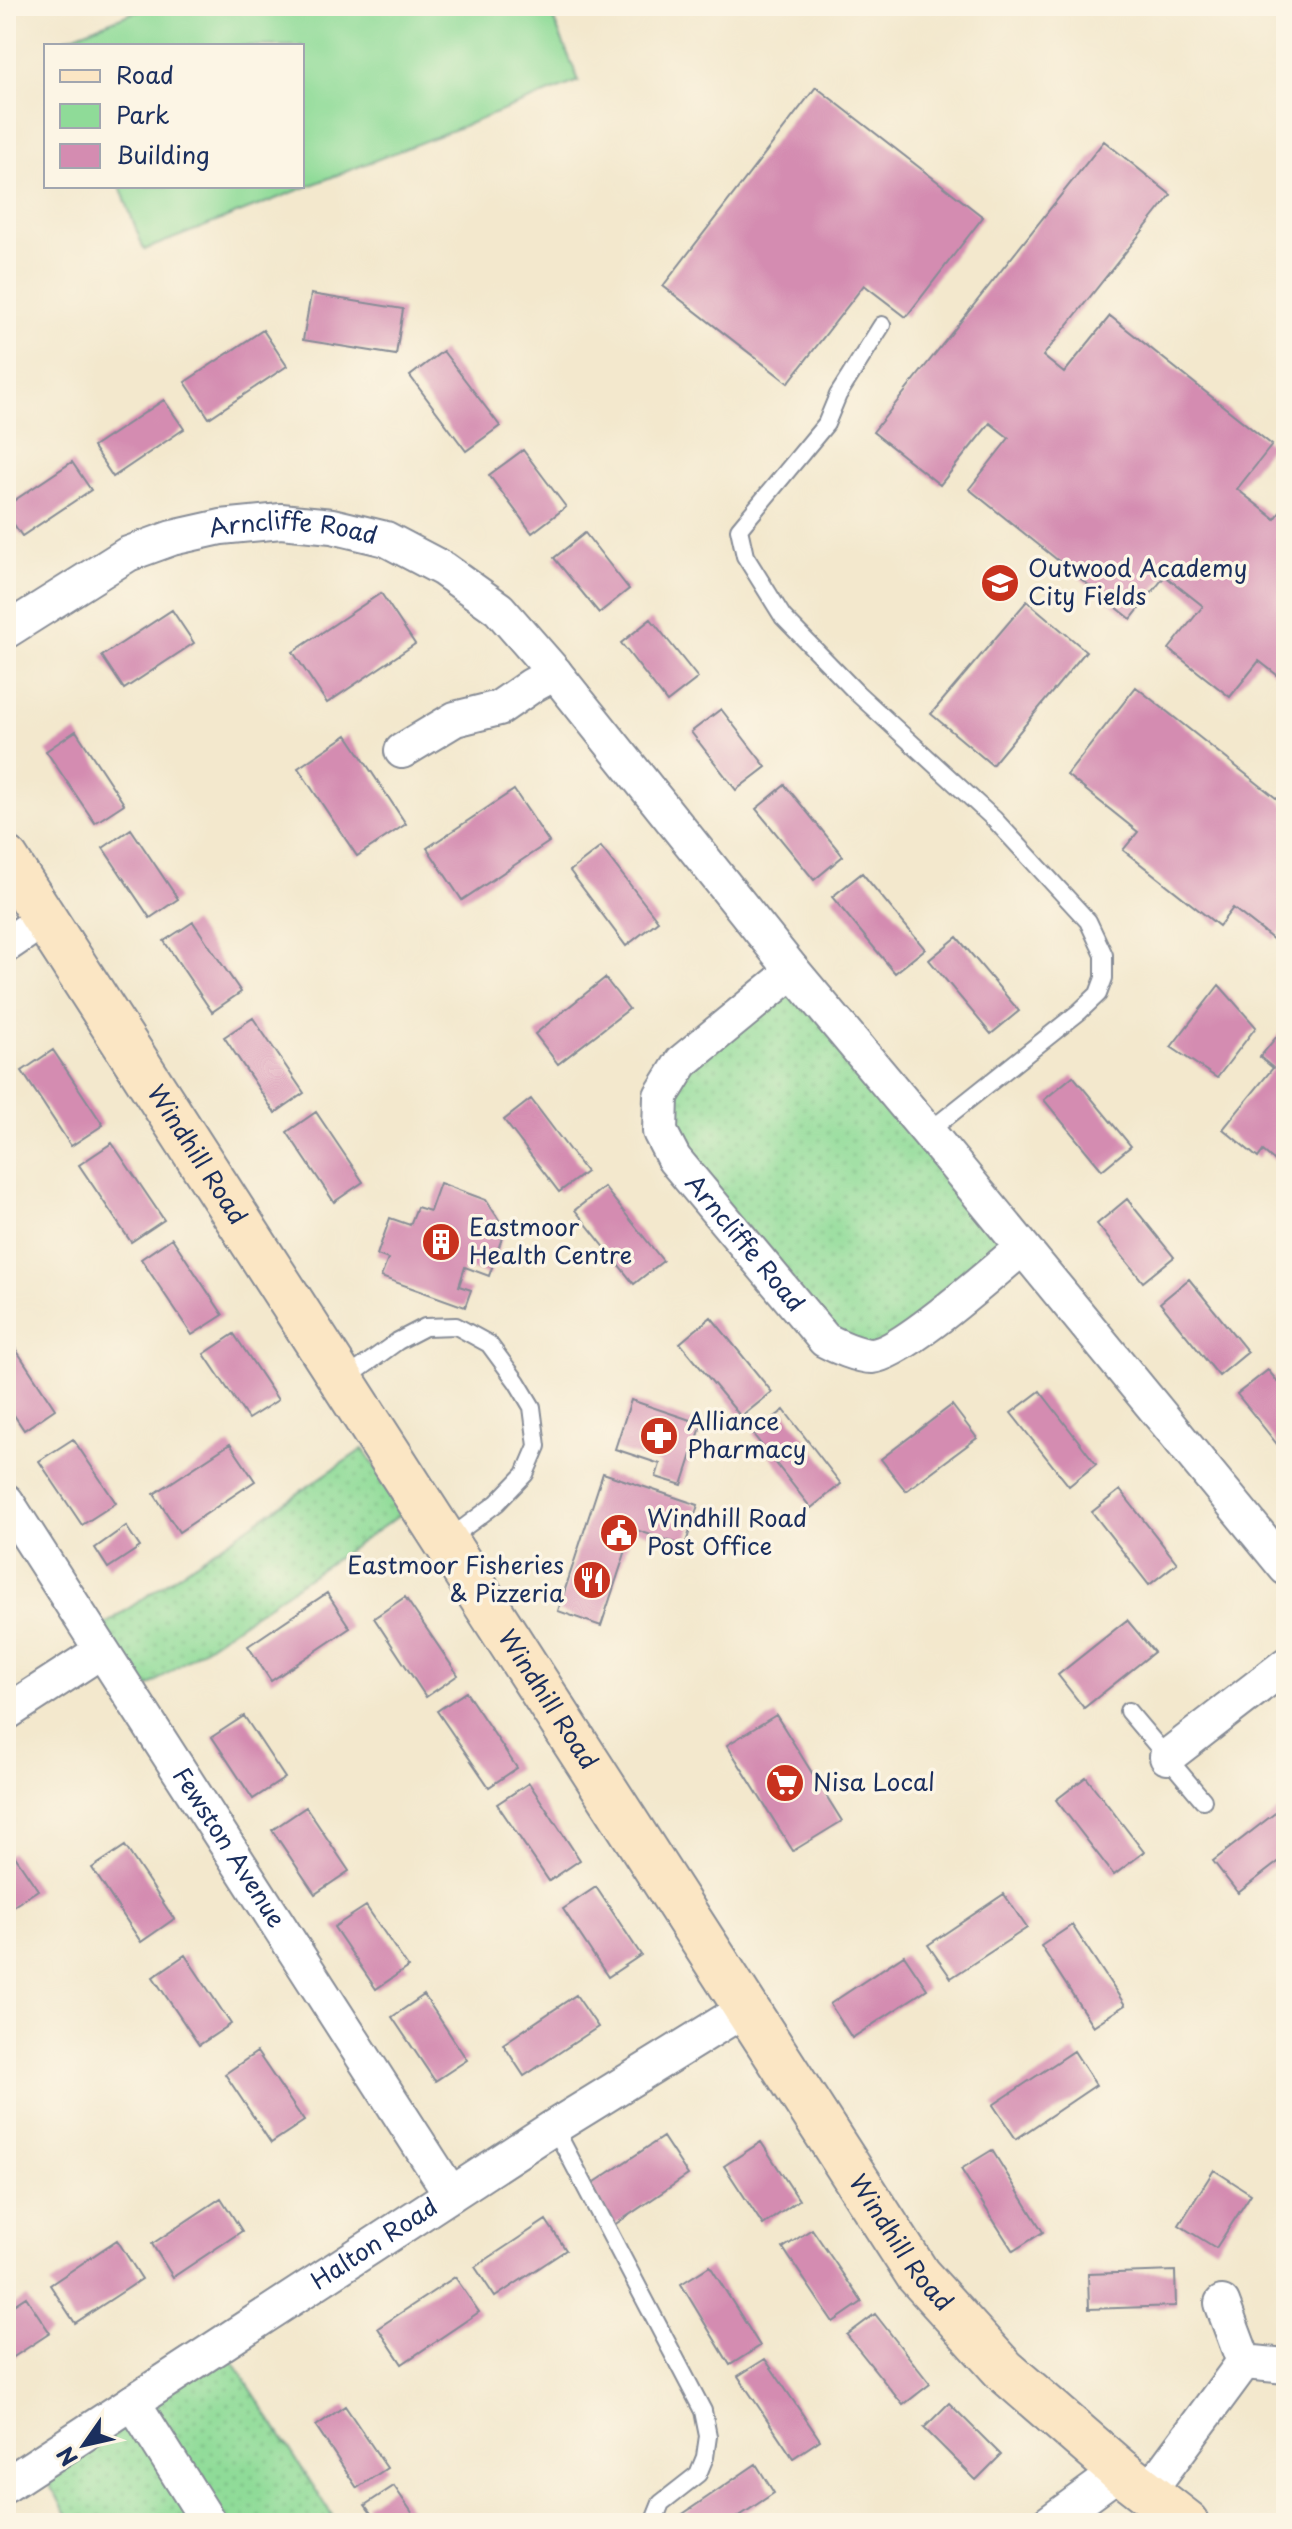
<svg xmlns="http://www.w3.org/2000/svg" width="1292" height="2529" font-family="'Playpen Sans',sans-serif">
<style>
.grass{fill:url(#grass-dots);stroke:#55857b;stroke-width:2}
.park{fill:#8fdb98;stroke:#55857b;stroke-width:2}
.building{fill:#d48cb1}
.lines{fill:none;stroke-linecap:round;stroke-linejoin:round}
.lane-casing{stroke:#878c96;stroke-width:20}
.street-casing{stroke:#878c96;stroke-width:38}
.secondary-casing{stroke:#878c96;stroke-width:48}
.lane{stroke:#fff;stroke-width:16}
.street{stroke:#fff;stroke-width:34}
.secondary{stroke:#fbe6c4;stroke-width:44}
.labels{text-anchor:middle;stroke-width:7;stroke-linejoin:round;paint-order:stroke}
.street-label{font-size:24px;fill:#1b2f5e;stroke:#fcf5e5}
.poi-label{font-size:24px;fill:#1b2f5e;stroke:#fcf5e5;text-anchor:start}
</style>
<defs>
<pattern id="grass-dots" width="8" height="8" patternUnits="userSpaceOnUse" patternTransform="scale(2)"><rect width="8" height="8" fill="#8fdb98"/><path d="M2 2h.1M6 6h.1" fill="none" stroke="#7bbc85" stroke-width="1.8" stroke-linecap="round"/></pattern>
</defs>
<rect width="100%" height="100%" fill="#fcf5e5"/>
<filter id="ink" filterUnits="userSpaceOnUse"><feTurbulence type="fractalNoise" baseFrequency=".0125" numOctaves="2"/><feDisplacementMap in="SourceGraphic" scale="16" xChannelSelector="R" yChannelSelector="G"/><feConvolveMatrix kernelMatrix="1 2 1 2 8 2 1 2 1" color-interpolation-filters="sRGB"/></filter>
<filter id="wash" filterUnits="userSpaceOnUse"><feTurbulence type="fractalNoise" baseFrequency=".006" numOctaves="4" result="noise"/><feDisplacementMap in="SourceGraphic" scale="32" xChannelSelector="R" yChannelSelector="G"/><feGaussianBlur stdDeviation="1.8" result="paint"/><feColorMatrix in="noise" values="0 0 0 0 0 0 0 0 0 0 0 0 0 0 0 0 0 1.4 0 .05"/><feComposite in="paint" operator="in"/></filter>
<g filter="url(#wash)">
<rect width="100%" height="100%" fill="#f3e8cd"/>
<path class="grass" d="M793,971L1022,1248L904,1343L841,1348L674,1159L661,1096Z
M363,1449L406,1511L140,1692L97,1630Z
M222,2344L337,2523H73L37,2465Z"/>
<path class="park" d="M150,6H548L579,81L144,250L120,186H302V46H66L64,39Z"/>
<g id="blocks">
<path class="building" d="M816,87L983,217L906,317L864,285L788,383L663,286Z
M1104,141L1171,195L1043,356L1064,373L1110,316L1272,445L1237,489L1275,519L1286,504V682L1259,661L1230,697L1169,649L1203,606L1165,576L1131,619L969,489L1009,438L990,423L940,485L873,432Z
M311,294L403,309L396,355L303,340Z
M263,330L287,366L209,418L185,382Z
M443,351L500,426L466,451L410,376Z
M164,400L184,429L113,477L93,447Z
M523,450L566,507L532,533L489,475Z
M72,462L91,490L22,536L6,513V506Z
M585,533L629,589L599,613L554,558Z
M381,593L415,644L327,703L293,652Z
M1027,601L1086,651L992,765L931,714Z
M172,610L194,643L124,689L102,656Z
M651,619L698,678L667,702L621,643Z
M1136,687L1286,806V925L1274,940L1233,908L1219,926L1123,850L1138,832L1067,775Z
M721,709L766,767L736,790L691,732Z
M76,731L124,804L95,823L46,751Z
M347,735L406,824L357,856L298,768Z
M785,785L843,856L814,880L756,809Z
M514,790L549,842L462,900L427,848Z
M131,829L178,899L150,918L103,848Z
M601,847L658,921L626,946L570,871Z
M862,873L925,949L895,973L832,897Z
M193,922L241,992L212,1012L164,941Z
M957,937L1019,1011L991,1034L929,960Z
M605,978L629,1009L558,1064L535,1034Z
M1219,985L1256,1027L1217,1078L1171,1047Z
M253,1018L304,1093L275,1113L224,1037Z
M1286,1025V1170L1263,1151L1258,1158L1223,1129L1273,1068L1260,1057Z
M53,1050L103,1125L71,1146L22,1071Z
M1073,1076L1131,1146L1102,1170L1044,1100Z
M531,1099L586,1172L559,1192L504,1120Z
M316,1112L363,1182L334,1202L287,1132Z
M112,1143L164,1220L131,1242L79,1165Z
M440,1183L486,1200L505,1229L489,1276L465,1267L459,1286L471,1290L465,1307L381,1277L388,1259L377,1255L390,1218L410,1225L417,1207L430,1211Z
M604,1187L663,1261L634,1284L575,1210Z
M1127,1199L1174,1257L1143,1282L1097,1224Z
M172,1238L223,1315L192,1335L141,1259Z
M1189,1279L1248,1352L1219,1376L1160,1303Z
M711,1317L772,1392L741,1417L680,1343Z
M234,1334L278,1400L248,1419L204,1354Z
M13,1345L55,1409L24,1430L6,1403V1349Z
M1268,1370L1286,1392V1451L1284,1453L1237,1394Z
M1040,1391L1096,1464L1069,1486L1011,1413Z
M631,1400L702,1424L682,1485L656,1477L660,1464L615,1449Z
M952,1405L977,1438L906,1491L881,1459Z
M784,1410L841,1484L811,1508L753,1434Z
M73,1439L116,1503L82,1525L39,1461Z
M230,1444L255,1481L179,1532L154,1494Z
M603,1473L698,1505L685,1546L633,1529L601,1626L558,1611Z
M1120,1490L1177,1563L1149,1585L1092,1512Z
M126,1526L140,1547L108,1568L95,1548Z
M327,1593L350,1628L271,1681L248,1646Z
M405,1597L458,1675L426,1697L374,1618Z
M1127,1620L1154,1652L1084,1708L1058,1675Z
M466,1692L517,1768L489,1787L437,1711Z
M776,1715L842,1821L793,1851L727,1745Z
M244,1716L285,1778L253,1799L212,1737Z
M1086,1777L1144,1852L1114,1875L1056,1800Z
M529,1783L580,1860L549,1881L497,1804Z
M306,1807L349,1871L315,1894L272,1830Z
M1283,1807L1286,1812V1856L1238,1893L1213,1861Z
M125,1846L174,1919L141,1942L92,1868Z
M12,1852L38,1890L6,1911V1856Z
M596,1887L641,1955L608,1977L563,1909Z
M1004,1894L1027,1928L951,1978L928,1945Z
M366,1906L408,1967L376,1989L334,1927Z
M1072,1925L1125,2005L1093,2026L1041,1946Z
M185,1955L231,2024L199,2045L153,1977Z
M904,1955L927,1989L852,2038L830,2004Z
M424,1995L467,2060L435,2081L392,2017Z
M576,1995L598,2027L524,2076L503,2044Z
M1074,2051L1096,2085L1016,2139L993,2105Z
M257,2052L304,2121L271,2143L225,2074Z
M663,2137L688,2175L614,2225L589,2186Z
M761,2142L799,2200L763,2225L724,2166Z
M992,2150L1043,2232L1013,2251L961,2169Z
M1214,2170L1251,2194L1216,2248L1179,2225Z
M221,2198L242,2231L173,2277L152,2244Z
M546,2220L566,2250L495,2297L475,2267Z
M812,2229L862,2302L833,2322L783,2248Z
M117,2240L142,2279L75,2323L50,2285Z
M710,2266L760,2346L730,2365L681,2284Z
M1175,2271L1176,2306L1089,2309L1088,2274Z
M455,2277L479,2312L402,2364L378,2328Z
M26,2297L50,2333L6,2362V2310Z
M875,2314L930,2384L903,2405L847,2335Z
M765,2359L820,2440L793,2458L738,2376Z
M949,2403L1001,2455L976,2480L924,2428Z
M345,2406L387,2468L357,2488L316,2426Z
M756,2464L774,2493L729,2523H676L674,2520Z
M394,2486L419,2523H378L365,2505Z"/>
</g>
</g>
<g filter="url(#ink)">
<use href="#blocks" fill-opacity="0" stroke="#878c96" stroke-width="2"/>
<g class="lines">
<g class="lane-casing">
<path id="lane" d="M882,325L838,395L826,424L739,529L745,556L783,617L857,693L994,819L1088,921L1104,955V978L1098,994L1079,1012L928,1132
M343,1381L398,1341L425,1327L456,1326L489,1344L517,1382L532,1407L537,1446L525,1474L497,1503L446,1541
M1128,1711L1203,1800
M554,2127L703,2411L708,2436L705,2457L698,2474L661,2503L653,2523"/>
</g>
<g class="street-casing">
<g id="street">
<path id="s1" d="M6,631L128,554L172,538L221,527L281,521L332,526L386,539L443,569L499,609L555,673L793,971L928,1132L1286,1568"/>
<path d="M402,751L455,719L499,708L531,686L555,673"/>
<path d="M6,945L44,919"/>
<path id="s2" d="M793,971L682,1062L661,1096L660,1132L674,1159L825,1340C836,1346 859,1356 872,1356C902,1354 994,1271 1022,1248"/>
<path id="s3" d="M6,1501L451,2194"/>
<path d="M6,1713L101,1651"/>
<path d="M1167,1757L1286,1665"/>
<path d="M1222,2303L1244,2362L1286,2366"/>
<path d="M133,2402L209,2523"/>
<path id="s4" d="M6,2485L554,2127L745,2009"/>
<path d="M1148,2492L1244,2362"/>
<path d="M1049,2523L1120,2471"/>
</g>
</g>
<g class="secondary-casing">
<g id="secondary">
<path id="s5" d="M6,859L918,2275L1004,2370L1120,2471L1187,2523"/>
</g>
</g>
<use href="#lane" class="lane"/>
<use href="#street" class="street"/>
<use href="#secondary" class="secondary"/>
</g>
</g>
<defs>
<g id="school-disc" transform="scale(2)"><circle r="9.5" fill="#c8321e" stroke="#fcf5e5"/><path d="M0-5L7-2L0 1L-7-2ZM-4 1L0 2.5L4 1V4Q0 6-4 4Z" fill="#fff"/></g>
<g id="building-disc" transform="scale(2)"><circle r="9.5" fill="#c8321e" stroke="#fcf5e5"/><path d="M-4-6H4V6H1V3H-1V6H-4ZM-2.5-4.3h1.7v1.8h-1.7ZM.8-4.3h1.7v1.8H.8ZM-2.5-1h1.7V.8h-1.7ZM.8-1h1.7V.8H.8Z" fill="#fff"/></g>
<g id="pharmacy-disc" transform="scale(2)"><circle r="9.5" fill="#c8321e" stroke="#fcf5e5"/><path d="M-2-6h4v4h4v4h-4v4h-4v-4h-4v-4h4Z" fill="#fff"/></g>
<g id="civic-disc" transform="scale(2)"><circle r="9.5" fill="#c8321e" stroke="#fcf5e5"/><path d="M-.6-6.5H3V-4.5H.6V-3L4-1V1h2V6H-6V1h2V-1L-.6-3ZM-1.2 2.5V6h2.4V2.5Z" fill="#fff"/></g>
<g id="restaurant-disc" transform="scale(2)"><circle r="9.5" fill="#c8321e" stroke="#fcf5e5"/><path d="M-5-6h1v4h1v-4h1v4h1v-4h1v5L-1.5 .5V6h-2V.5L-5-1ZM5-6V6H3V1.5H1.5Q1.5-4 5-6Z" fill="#fff"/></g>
<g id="supermarket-disc" transform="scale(2)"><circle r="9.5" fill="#c8321e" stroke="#fcf5e5"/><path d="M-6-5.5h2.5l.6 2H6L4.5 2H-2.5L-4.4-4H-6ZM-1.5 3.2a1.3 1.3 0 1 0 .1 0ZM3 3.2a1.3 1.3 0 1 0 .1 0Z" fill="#fff"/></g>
</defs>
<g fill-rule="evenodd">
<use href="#school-disc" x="1000" y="583"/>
<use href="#building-disc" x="441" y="1242"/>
<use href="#pharmacy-disc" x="659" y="1436"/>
<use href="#civic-disc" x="619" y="1533"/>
<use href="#restaurant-disc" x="592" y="1580"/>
<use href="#supermarket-disc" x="785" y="1783"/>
</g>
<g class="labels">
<g class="street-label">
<text dy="8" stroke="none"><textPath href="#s1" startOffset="314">Arncliffe Road</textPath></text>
<text dy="8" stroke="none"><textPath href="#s5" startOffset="352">Windhill Road</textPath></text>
<text dy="8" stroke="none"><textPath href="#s2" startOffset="360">Arncliffe Road</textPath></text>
<text dy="8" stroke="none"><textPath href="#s5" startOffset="1000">Windhill Road</textPath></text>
<text dy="8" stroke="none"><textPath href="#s3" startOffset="412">Fewston Avenue</textPath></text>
<text dy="8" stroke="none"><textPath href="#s5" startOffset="1648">Windhill Road</textPath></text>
<text dy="8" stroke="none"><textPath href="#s4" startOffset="440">Halton Road</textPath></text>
</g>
<g class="poi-label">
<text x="1028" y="577">Outwood Academy<tspan x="1028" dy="28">City Fields</tspan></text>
<text x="469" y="1236">Eastmoor<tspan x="469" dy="28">Health Centre</tspan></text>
<text x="687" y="1430">Alliance<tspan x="687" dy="28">Pharmacy</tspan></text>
<text x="647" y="1527">Windhill Road<tspan x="647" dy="28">Post Office</tspan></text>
<text x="564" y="1574" text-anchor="end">Eastmoor Fisheries<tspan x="564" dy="28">&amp; Pizzeria</tspan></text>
<text x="813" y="1791">Nisa Local</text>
</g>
</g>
<rect width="1292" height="2529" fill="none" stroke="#fcf5e5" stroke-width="32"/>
<rect x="44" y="44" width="260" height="144" fill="#fcf5e5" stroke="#a2a6af" stroke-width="2"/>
<rect x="60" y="70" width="40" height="12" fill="#fbe6c4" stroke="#a2a6af" stroke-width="2"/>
<text x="116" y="84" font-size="24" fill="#1b2f5e">Road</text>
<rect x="60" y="104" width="40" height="24" fill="#8fdb98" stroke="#a2a6af" stroke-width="2"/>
<text x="116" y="124" font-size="24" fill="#1b2f5e">Park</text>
<rect x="60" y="144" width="40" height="24" fill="#d48cb1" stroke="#a2a6af" stroke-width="2"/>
<text x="116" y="164" font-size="24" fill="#1b2f5e">Building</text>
<g transform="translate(84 2445) rotate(236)" stroke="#fcf5e5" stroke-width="6" paint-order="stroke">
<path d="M0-6L14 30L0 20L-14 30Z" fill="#1b2f5e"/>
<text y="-12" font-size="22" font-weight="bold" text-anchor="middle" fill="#1b2f5e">N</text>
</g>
</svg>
